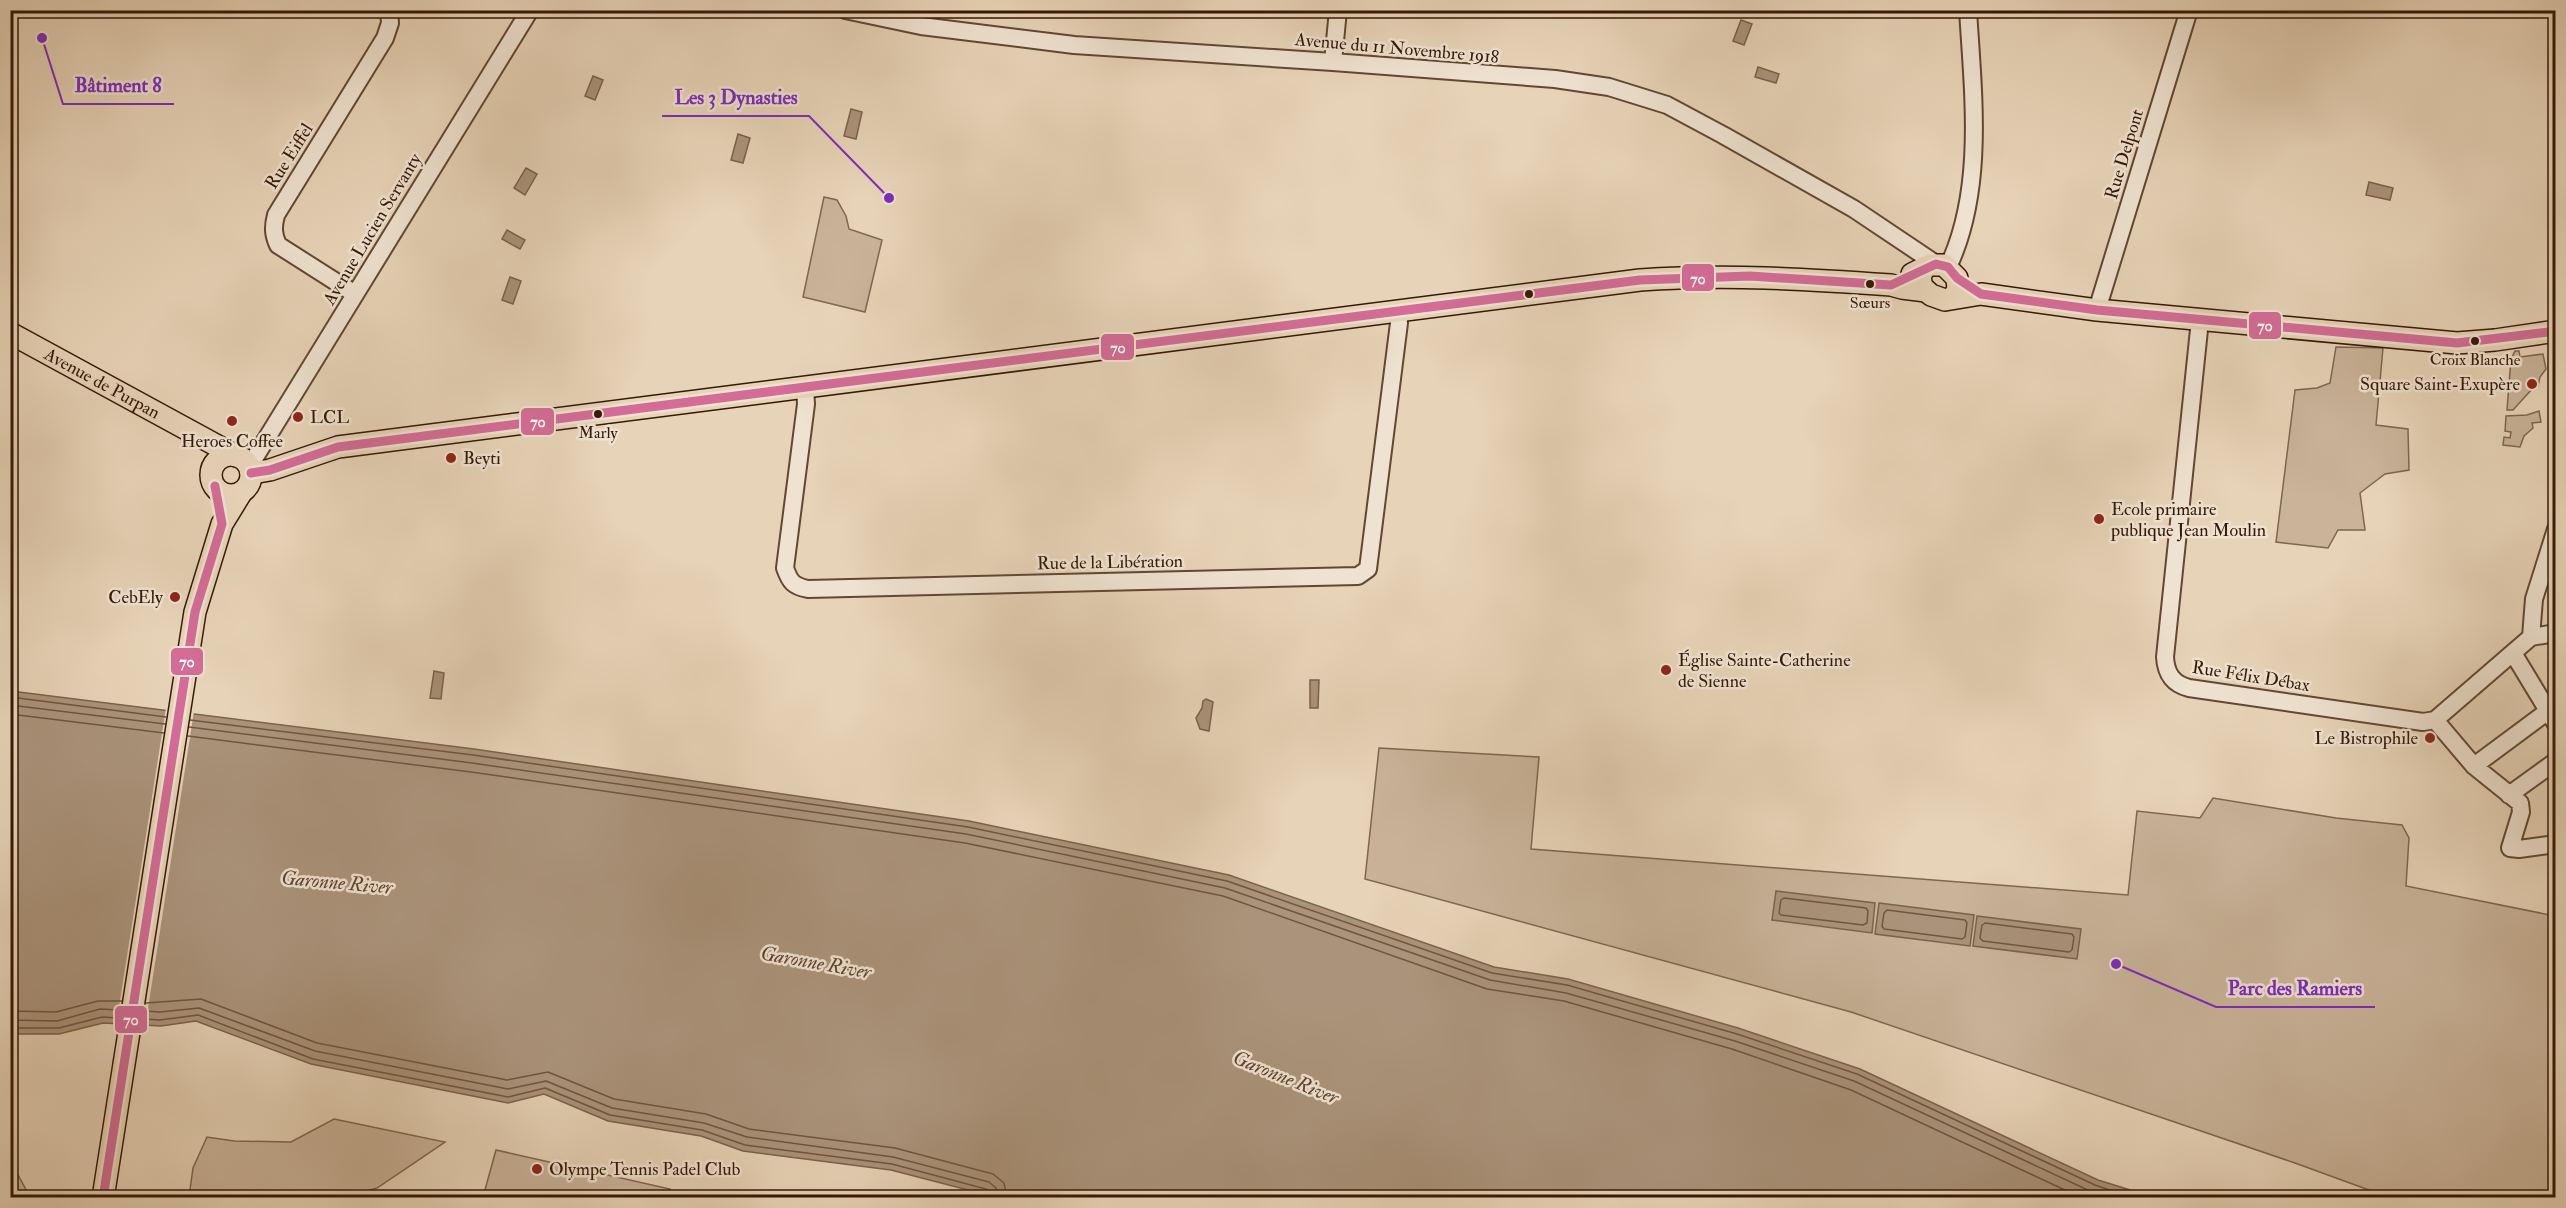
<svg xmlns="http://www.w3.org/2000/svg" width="2566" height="1208" font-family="'IM FELL Double Pica',serif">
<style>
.green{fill:#c9b399;stroke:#7f664f;stroke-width:1.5}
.water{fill:#aa937a;stroke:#7b624b;stroke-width:1.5}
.pier{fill:#e7d3b7}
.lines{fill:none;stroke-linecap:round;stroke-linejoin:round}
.shore{stroke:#705640;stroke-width:1.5}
.minor-casing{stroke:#624732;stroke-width:20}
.major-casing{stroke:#351805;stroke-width:24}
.minor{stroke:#efe2d0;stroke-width:16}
.major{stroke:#e7d3b7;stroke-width:21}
.bus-1-casing{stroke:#efe2d0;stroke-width:14}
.bus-1{stroke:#d46c97;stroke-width:9}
.bus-dot{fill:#351805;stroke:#efe2d0;stroke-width:2}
.poi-dot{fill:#8f2418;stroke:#efe2d0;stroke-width:2}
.labels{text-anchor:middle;stroke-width:5;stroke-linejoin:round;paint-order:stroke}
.bus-label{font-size:16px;fill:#351805;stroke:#efe2d0}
.street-label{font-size:18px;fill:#351805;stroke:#efe2d0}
.poi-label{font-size:18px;fill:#351805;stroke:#efe2d0;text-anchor:start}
.water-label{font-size:20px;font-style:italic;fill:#5e432e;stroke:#efe2d0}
.leader{fill:none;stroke:#7b2cbf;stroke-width:2}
.callout-dot{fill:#7b2cbf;stroke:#efe2d0;stroke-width:2}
.callout-label{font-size:20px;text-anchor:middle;font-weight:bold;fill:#7b2cbf;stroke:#efe2d0;stroke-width:5;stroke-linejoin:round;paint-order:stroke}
.line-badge{stroke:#efe2d0;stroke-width:2}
.badge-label{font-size:16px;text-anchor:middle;font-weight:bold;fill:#fff}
</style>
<rect width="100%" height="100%" fill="#e7d3b7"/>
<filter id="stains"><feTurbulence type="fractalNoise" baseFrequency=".00333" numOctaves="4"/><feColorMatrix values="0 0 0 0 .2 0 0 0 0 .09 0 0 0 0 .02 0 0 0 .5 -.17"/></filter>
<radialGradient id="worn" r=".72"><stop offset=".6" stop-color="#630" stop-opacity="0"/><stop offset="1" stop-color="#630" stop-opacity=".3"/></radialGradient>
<path class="green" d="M824,197L837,200L846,216L849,229L882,240L865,312L803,297Z
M2336,347L2383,348L2376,425L2408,429L2409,470L2385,474L2360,493L2365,530H2338L2328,548L2276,542L2295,390L2317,388L2330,383Z
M2515,351H2519L2520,357L2543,354L2546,369L2540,377L2538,386L2533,388L2513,410H2507L2511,359Z
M2539,411L2541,422L2532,423L2533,428L2524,436L2520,447L2503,445L2504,437L2510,438L2511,432L2505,431L2506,416L2527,415Z
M1379,748L1539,757L1531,849L2128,895L2137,811L2200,818L2213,798L2336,818L2402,825L2409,838L2406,886L2555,916V1197H2388L2295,1163L1851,1012L1365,879Z
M334,1119L445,1142L377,1188L345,1197H189L193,1168L207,1137L234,1141L291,1142Z
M496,1150L670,1189L668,1197H483Z
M10,1162H11L30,1197H11Z"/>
<path class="water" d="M1741,20L1752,24L1744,45L1733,41Z
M1758,67L1779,74L1776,83L1755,77Z
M593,76L603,80L595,100L585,96Z
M851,109L862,112L856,139L844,136Z
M738,134L750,138L743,163L731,160Z
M526,168L537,174L525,195L514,188Z
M2369,182L2393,188L2390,200L2366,195Z
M507,230L525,240L520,249L502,239Z
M510,277L521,281L513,304L502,300Z
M434,671L444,673L441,699L430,698Z
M1310,680H1319L1318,708H1310Z
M11,691L474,749L969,821L1229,875L1494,967L1568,979L1738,1028L1860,1069L2098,1180L2153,1197H995L891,1170L743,1151L701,1136L608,1121L544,1094L508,1103L311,1064L196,1021L161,1026L103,1023L59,1034H11Z
M1206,699L1213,702L1209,731L1200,729L1196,718L1202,708L1203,701Z
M1776,891L1875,903L1872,933L1772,920Z
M1879,903L1974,915L1970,946L1875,934Z
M1977,916L2081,929L2077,959L1973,946Z"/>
<path class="pier" d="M166,708L194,711L145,1028L116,1026Z"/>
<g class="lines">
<path class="shore" d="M10,697L166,717
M10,705L165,724
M10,714L164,733
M190,720L473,755L968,827L1227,881L1492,973L1567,985L1737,1034L1857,1074L2095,1185L2133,1198
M189,727L472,763L966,834L1225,888L1490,980L1566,993L1735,1041L1854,1081L2092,1192L2109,1198
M188,736L471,772L965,843L1223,896L1487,989L1564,1001L1732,1049L1851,1090L2082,1198
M1784,898L1866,908L1868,911L1867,923L1863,925L1781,915L1779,913L1781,900Z
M1887,910L1965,920L1967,923L1965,937L1962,939L1884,929L1882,926L1884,913Z
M1985,923L2072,934L2074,937L2072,950L2069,952L1983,941L1980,938L1982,925Z
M146,1003L201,999L317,1043L507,1080L548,1072L614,1099L706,1114L749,1129L895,1148L993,1174L1004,1183L1007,1198
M10,1011L56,1012L98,1001H122
M144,1011L160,1012L199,1008L315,1051L508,1089L546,1081L612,1108L704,1123L747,1137L893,1157L989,1182L996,1188L998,1198
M143,1019L160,1020L198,1015L313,1059L508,1097L545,1088L610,1115L702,1130L745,1145L892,1164L986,1189L990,1192L991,1198
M10,1020L57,1021L100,1009L120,1010
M10,1028H59L102,1017L119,1018"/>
<g class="minor-casing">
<path id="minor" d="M845,10L921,26L1074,45L1333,62L1555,79L1609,87L1667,105L1723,135L1854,209L1936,264
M1333,62L1338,10
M1948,267C1985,189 1973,94 1968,10
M355,294L278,245C273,234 273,227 276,215L385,38L390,23L389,10
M2097,310L2189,10
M2200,320L2165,657C2166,674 2173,684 2189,688L2423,722L2435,720
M805,387L806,404L785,568C790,582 793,586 808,589L1358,576L1368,569L1399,323L1398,310
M249,467L530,10
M2531,637L2534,599L2556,529
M2513,653L2556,724
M2435,720L2474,766L2520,803L2521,812L2510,848L2519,849L2556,844
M2435,720L2531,637L2556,633
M2474,766L2548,711
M2509,795L2556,761"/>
</g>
<g class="major-casing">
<g id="major">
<path d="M1924,268L1920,277L1922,287L1931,295L1945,300L1981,294L2097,310L2457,343L2495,340L2556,331"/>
<path d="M1912,274L1930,265H1944L1957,278L1958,290L1953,297"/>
<path id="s1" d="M10,333L236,456"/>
<circle cx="231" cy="475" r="20"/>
<path d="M251,473L270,470L338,447L1640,280C1726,274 1805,279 1891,285L1902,288L1926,291"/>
<path d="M103,1198L195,612L222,524L241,493"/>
</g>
</g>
<use href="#minor" class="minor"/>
<use href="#major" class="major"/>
<g class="bus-1-casing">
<path id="bus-1" d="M251,473L270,470L338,447L1640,280L1750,276L1891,285L1936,264L1948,267L1957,278L1981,294L2097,310L2457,343L2556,331
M103,1198L195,612L222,524L215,486"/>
</g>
<use href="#bus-1" class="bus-1"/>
</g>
<g class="bus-dot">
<circle cx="1870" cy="284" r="5"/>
<circle cx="1529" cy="294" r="5"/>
<circle cx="2475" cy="341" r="5"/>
<circle cx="598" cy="414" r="5"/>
</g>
<g class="poi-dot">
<circle cx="2532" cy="384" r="6"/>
<circle cx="298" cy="417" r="6"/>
<circle cx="232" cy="421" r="6"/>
<circle cx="451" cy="458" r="6"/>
<circle cx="2099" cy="519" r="6"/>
<circle cx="175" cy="597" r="6"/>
<circle cx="1666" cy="670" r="6"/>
<circle cx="2430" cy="738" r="6"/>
<circle cx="537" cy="1169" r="6"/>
</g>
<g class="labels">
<g class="bus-label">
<text x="1870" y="308">Sœurs</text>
<text x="2475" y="365">Croix Blanche</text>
<text x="598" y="438">Marly</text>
</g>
<g class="street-label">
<text transform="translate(1397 48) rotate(5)" y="6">Avenue du 11 Novembre 1918</text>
<text transform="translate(2124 154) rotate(-73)" y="6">Rue Delpont</text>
<text transform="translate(289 156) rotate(-58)" y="6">Rue Eiffel</text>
<text transform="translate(372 229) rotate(-59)" y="6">Avenue Lucien Servanty</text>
<text dy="6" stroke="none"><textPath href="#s1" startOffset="105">Avenue de Purpan</textPath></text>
<text transform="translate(1110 562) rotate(-1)" y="6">Rue de la Libération</text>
<text transform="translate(2251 676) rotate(9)" y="6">Rue Félix Débax</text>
</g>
<g class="poi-label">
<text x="2520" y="390" text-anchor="end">Square Saint-Exupère</text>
<text x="310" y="423">LCL</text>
<text x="232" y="447" text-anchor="middle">Heroes Coffee</text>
<text x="463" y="464">Beyti</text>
<text x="2111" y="515">Ecole primaire<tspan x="2111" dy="21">publique Jean Moulin</tspan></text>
<text x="163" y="603" text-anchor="end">CebEly</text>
<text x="1678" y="666">Église Sainte-Catherine<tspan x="1678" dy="21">de Sienne</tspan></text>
<text x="2418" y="744" text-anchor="end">Le Bistrophile</text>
<text x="549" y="1175">Olympe Tennis Padel Club</text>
</g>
<g class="water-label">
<text transform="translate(337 882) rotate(5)" y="7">Garonne River</text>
<text transform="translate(816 962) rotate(10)" y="7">Garonne River</text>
<text transform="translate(1286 1077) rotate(22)" y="7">Garonne River</text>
</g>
</g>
<path class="leader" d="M42 38L63 104H174M889 198L809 116H662M2116 964L2216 1007H2375"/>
<g class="callout-dot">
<circle cx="42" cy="38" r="6"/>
<circle cx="889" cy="198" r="6"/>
<circle cx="2116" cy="964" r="6"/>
</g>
<g class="callout-label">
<text x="118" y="92">Bâtiment 8</text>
<text x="736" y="104">Les 3 Dynasties</text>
<text x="2295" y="995">Parc des Ramiers</text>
</g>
<g class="line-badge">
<rect x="1681" y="263" width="34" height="29" rx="6" fill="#d46c97"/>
<rect x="2248" y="311" width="34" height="29" rx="6" fill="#d46c97"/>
<rect x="1100" y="333" width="35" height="28" rx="6" fill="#d46c97"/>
<rect x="520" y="407" width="35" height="29" rx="6" fill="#d46c97"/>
<rect x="170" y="647" width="34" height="29" rx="6" fill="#d46c97"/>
<rect x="114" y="1005" width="34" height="29" rx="6" fill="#d46c97"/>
</g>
<g class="badge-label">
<text x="1698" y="284">70</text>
<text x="2265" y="331">70</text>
<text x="1118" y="353">70</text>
<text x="538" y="427">70</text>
<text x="187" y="667">70</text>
<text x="131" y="1025">70</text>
</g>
<rect width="2566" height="1208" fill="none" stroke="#e7d3b7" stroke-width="36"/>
<rect x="12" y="12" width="2542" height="1184" fill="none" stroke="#351805" stroke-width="3"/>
<rect x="18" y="18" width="2530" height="1172" fill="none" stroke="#351805" stroke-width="1.5"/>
<rect width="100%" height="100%" filter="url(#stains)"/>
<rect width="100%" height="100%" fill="url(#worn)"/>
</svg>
